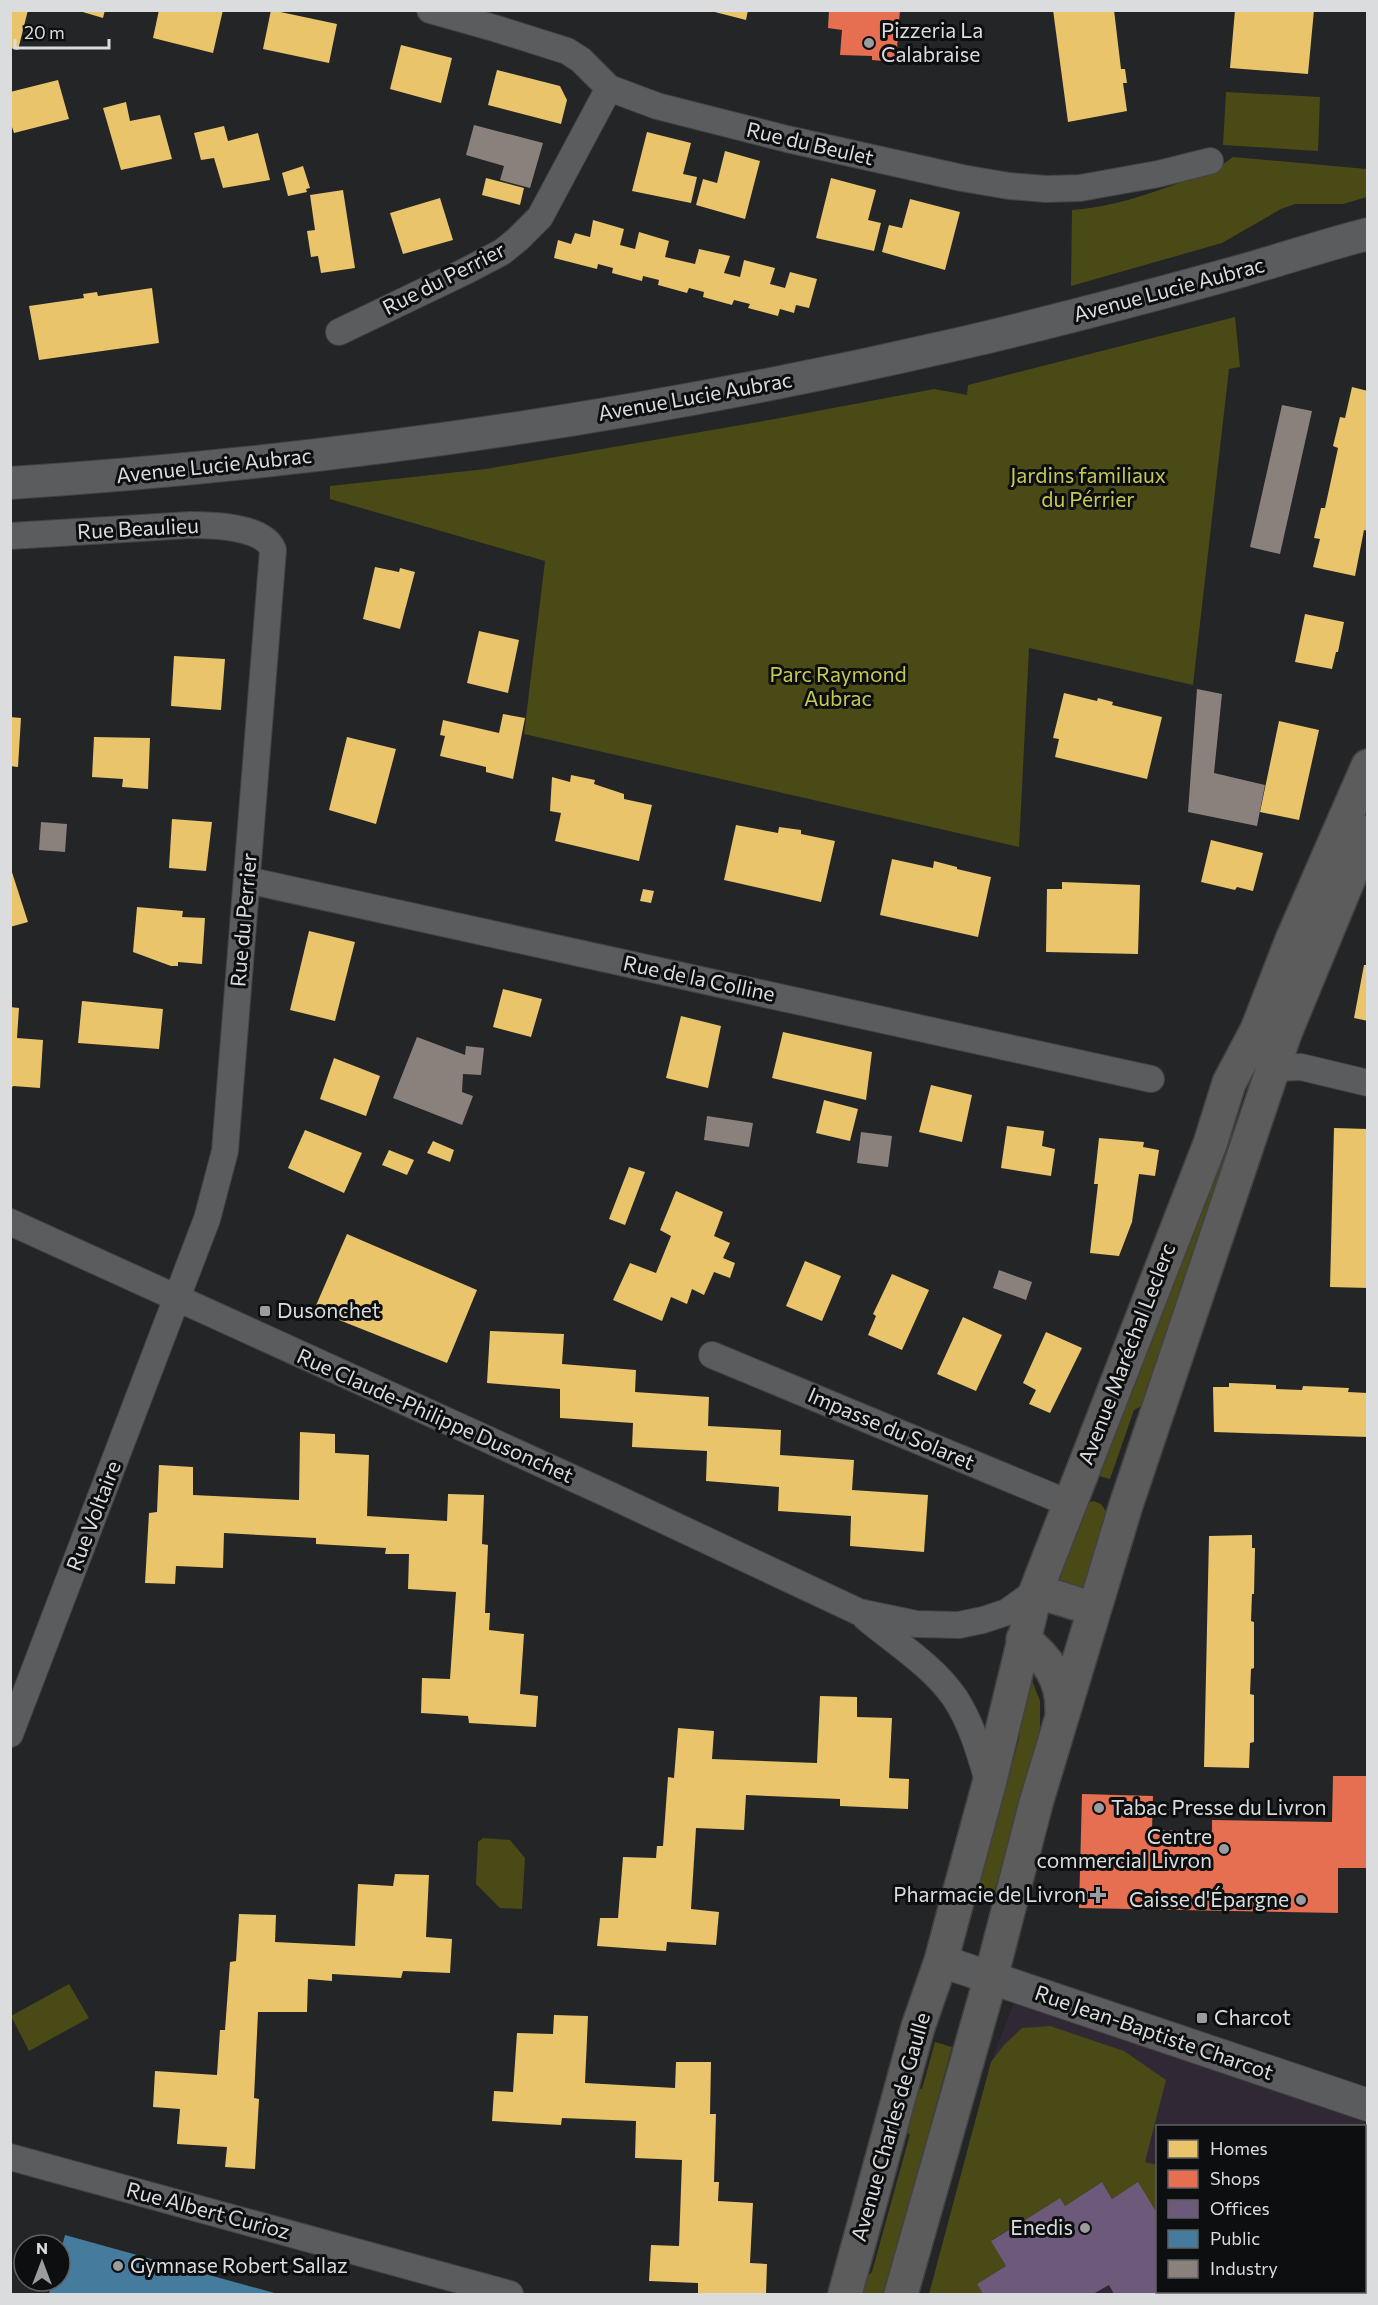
<svg xmlns="http://www.w3.org/2000/svg" width="1378" height="2305" font-family="Commissioner,sans-serif">
<style>
.commercial{fill:#302835;fill-rule:evenodd}
.green{fill:#494a15}
.homes{fill:#e9c46a}
.shops{fill:#e76f51}
.offices{fill:#6d597a}
.public{fill:#457b9d}
.industry{fill:#8a817c}
.lines{fill:none;stroke-linecap:round;stroke-linejoin:round}
.minor-casing{stroke:#424243;stroke-width:28}
.tertiary-casing{stroke:#424243;stroke-width:34}
.primary-casing{stroke:#424243;stroke-width:36}
.minor{stroke:#5b5c5d;stroke-width:26}
.tertiary{stroke:#5b5c5d;stroke-width:32}
.primary{stroke:#5c5c5d;stroke-width:33}
.poi-dot{fill:#9a9c9d;stroke:#0d0e0f;stroke-width:2}
.labels{text-anchor:middle;stroke-width:6;stroke-linejoin:round;paint-order:stroke}
.poi-label{font-size:21px;fill:#dadcdd;stroke:#0d0e0f;text-anchor:start}
.street-label{font-size:21px;fill:#dadcdd;stroke:#0d0e0f}
.park-label{font-size:21px;fill:#c6c952;stroke:#0d0e0f}
</style>
<rect width="100%" height="100%" fill="#242527"/>
<path class="commercial" d="M1014,2003L1367,2120V2294H929L991,2062ZM1158,2126H1364V2292H1158Z"/>
<path class="green" d="M1226,92L1320,97L1318,151L1223,145Z
M1233,157L1367,169V197L1343,204H1295L1281,209L1222,243L1071,286L1072,210C1111,207 1147,195 1184,181C1201,174 1218,169 1233,157Z
M1235,317L1240,367L1229,369L1193,685L1029,648L1019,847L524,734L545,561L330,499V486L486,469L775,419L934,389L967,395L968,385Z
M1222,1154L1229,1155L1147,1403L1134,1410L1110,1479L1092,1474Z
M1094,1501L1101,1504L1108,1514L1084,1589L1068,1591L1055,1579L1086,1503Z
M1031,1678L1040,1701V1728L991,1904L974,1900L1019,1739L1025,1681Z
M483,1838L510,1840L525,1858L522,1909L500,1908L476,1884L478,1842Z
M69,1984L89,2018L29,2051L11,2016Z
M1050,2026L1124,2051L1166,2080L1145,2162L1157,2165V2215L1138,2183L1112,2199L1102,2182L1065,2206L1060,2198L992,2240L1006,2266L977,2284L983,2294H929L991,2062L1004,2045L1022,2028Z
M935,2042L952,2047L884,2294H855L858,2285L872,2272L910,2134L899,2131L911,2086L922,2089Z"/>
<path class="homes" d="M10,10H28L18,50L10,48Z
M76,10H105L103,18Z
M159,10H223L213,53L153,38Z
M271,10L337,24L329,63L263,49Z
M707,10H748L746,20Z
M1053,10H1114L1121,69H1125L1127,83H1123L1127,111L1068,122Z
M1235,10H1314L1308,74L1230,68Z
M401,45L452,58L441,103L390,89Z
M497,70L560,86L567,100L561,124L488,105Z
M58,80L69,119L14,133L10,121V92Z
M126,102L130,121L160,115L172,159L121,170L103,108Z
M224,126L228,141L258,133L270,180L223,188L214,158L201,160L194,133Z
M647,132L691,143L683,174L697,177L691,203L632,191Z
M725,151L760,161L745,219L696,205L703,179L717,183Z
M303,166L310,188L306,189L307,192L288,196L282,173Z
M486,178L524,188L520,205L482,195Z
M831,178L876,190L868,220L881,223L874,251L816,238Z
M343,190L355,268L321,273L318,256L311,257L307,231L315,230L310,195Z
M440,198L453,240L403,254L390,213Z
M910,199L960,212L945,270L882,252L889,225L902,228Z
M593,220L624,229L620,245L635,249L639,232L669,241L665,257L695,264L699,249L730,256L724,273L740,277L744,260L775,268L770,284L785,288L790,272L817,279L809,308L796,305L794,313L780,309L778,316L748,308L750,304L734,300L732,305L703,297L704,292L689,288L687,293L658,285L659,280L643,276L642,281L612,273L613,268L598,264L597,269L554,258L558,240L571,244L575,233L590,237Z
M152,288L159,343L39,360L29,306L84,298L83,294L97,292L98,296Z
M1352,387L1368,391V531L1364,530L1355,576L1313,567L1320,539L1314,538L1321,508H1325L1338,448L1333,446L1340,417L1345,418Z
M375,567L399,572L400,568L415,572L400,629L363,619Z
M1305,614L1344,622L1338,652H1336L1332,669L1295,662Z
M479,631L519,640L508,693L467,683Z
M174,656L225,659L221,710L171,706Z
M1064,693L1097,701L1098,698L1113,702L1112,705L1162,717L1147,779L1055,757L1059,739L1053,738Z
M503,714L525,718L513,779L486,772V767L440,756L445,736L440,735L443,720L499,733Z
M10,717L21,718L18,767L10,766Z
M1279,721L1319,730L1299,820L1260,812Z
M94,737L150,738L148,789L122,787L123,779L92,777Z
M347,737L396,749L376,824L329,810Z
M571,775L595,780L594,784L624,794V799L652,805L639,861L555,841L561,813L550,811L552,777L570,782Z
M172,819L212,822L206,871L169,868Z
M736,825L778,833L779,827L801,830V834L835,841L821,902L724,880Z
M1211,840L1263,853L1253,891L1237,887L1235,890L1201,882Z
M892,859L933,868L934,861L957,867V869L991,877L978,937L880,915Z
M10,866L28,922L10,927Z
M1062,882L1140,885L1138,954L1046,952L1047,889H1062Z
M643,889L654,891L651,903L640,901Z
M137,907L183,911L182,917L205,918L202,964L178,962V966H171L133,952Z
M309,931L355,942L335,1021L290,1010Z
M1364,965H1368V1021L1354,1018Z
M503,989L542,999L531,1037L493,1027Z
M82,1001L163,1009L159,1049L78,1043Z
M10,1007L19,1008L17,1038L43,1040L40,1088L13,1086L10,1091Z
M681,1016L721,1026L708,1088L666,1078Z
M783,1032L872,1052L866,1100L772,1078Z
M334,1058L380,1076L366,1116L320,1099Z
M931,1085L972,1095L962,1142L919,1132Z
M824,1100L858,1109L850,1141L816,1133Z
M1007,1126L1044,1131L1042,1146L1055,1149L1051,1176L1001,1168Z
M1334,1128L1368,1129V1288L1330,1287Z
M305,1130L362,1153L344,1193L288,1168Z
M1099,1138L1144,1142L1143,1147L1159,1150L1155,1176L1139,1174L1132,1222L1119,1256L1090,1253L1098,1184H1094Z
M433,1141L454,1150L450,1162L427,1153Z
M389,1150L414,1160L407,1175L382,1165Z
M629,1167L645,1172L625,1225L609,1219Z
M676,1191L723,1212L714,1236L730,1243L723,1258L735,1263L730,1278L714,1272L704,1295L692,1289L687,1304L671,1297L662,1321L613,1300L630,1263L656,1273L671,1236L660,1230Z
M347,1234L477,1290L447,1363L314,1310Z
M805,1261L841,1276L822,1321L786,1306Z
M892,1274L929,1290L902,1350L868,1335L876,1316L873,1314Z
M963,1317L1002,1335L976,1391L937,1374Z
M490,1331L564,1334L562,1364L636,1370L635,1392L709,1397L708,1426L781,1430L780,1455L854,1460L852,1490L928,1495L924,1552L850,1546L851,1516L778,1511L779,1487L706,1481L707,1451L632,1447L633,1423L560,1418V1389L487,1383Z
M1046,1332L1082,1348L1050,1413L1029,1404L1036,1390L1023,1383Z
M1229,1383L1276,1385V1389L1302,1390L1303,1386L1349,1388L1348,1392L1368,1393V1437L1214,1432L1213,1387H1229Z
M300,1432L335,1434V1453L369,1455L367,1516L447,1521L448,1494L484,1495L482,1544L488,1545L485,1613H490L489,1630L524,1634L520,1694L538,1696L536,1727L469,1723L468,1716L421,1713L422,1678L450,1679L456,1592L408,1589L409,1554H385L386,1548L316,1544V1538L224,1533L223,1568L176,1566L175,1584L145,1583L149,1513L157,1512L159,1465L193,1467V1495L299,1500Z
M1252,1535V1548H1255L1254,1594H1252L1251,1621L1254,1622V1668L1251,1669L1250,1694L1254,1695V1742L1250,1743L1249,1768L1204,1767L1209,1536Z
M820,1696L857,1697V1717L892,1718L889,1778L909,1779L908,1809L840,1806V1799L746,1795L744,1830L696,1828L691,1909L719,1912L716,1945L667,1942L666,1951L597,1946L600,1918H618L623,1857L656,1858L657,1846H663L668,1777L674,1778L678,1728L714,1731L712,1759L817,1763Z
M395,1874L429,1875L426,1937L452,1939L450,1973L403,1971L401,1978L332,1974V1981L308,1979L307,2012H258L254,2098L259,2099L255,2169L225,2167L227,2147L177,2144L180,2109L153,2107L155,2071L217,2075L220,2030H225L230,1962L236,1961L239,1914L276,1915L275,1942L355,1946L358,1884L393,1886Z
M554,2015L588,2016L585,2083L675,2088L676,2062H711L710,2114H716L714,2182H719L718,2201L753,2203L750,2263L767,2264L766,2294H698V2283L649,2281L651,2245L679,2246L682,2160L635,2158L636,2121L562,2118L561,2125L492,2121L494,2091L513,2092L517,2033L553,2034Z"/>
<path class="shops" d="M829,10H900L896,62L872,60V56L840,55L842,30L828,28Z
M1333,1776H1368V1868H1338V1913L1079,1908L1082,1794L1153,1796L1152,1830L1212,1831V1820L1332,1822Z"/>
<path class="offices" d="M1102,2182L1112,2199L1138,2182L1158,2215V2292H1219L1221,2294H1114L1109,2285L1093,2294H983L977,2284L1006,2266L991,2241L1060,2198L1065,2206Z"/>
<path class="public" d="M65,2235L278,2294H49L52,2281H60V2254Z"/>
<path class="industry" d="M474,125L543,143L530,188L500,180L504,166L466,155Z
M1282,405L1312,411L1280,554L1250,547Z
M1197,689L1222,694L1214,773L1265,785L1257,826L1188,812Z
M41,822L67,824L65,852L39,850Z
M417,1037L465,1055L466,1046L484,1048L481,1075L463,1074L462,1092L473,1096L462,1125L393,1098Z
M707,1116L753,1123L749,1147L704,1140Z
M861,1132L892,1136L888,1167L857,1163Z
M999,1270L1032,1282L1026,1300L993,1288Z"/>
<g class="lines">
<g class="minor-casing">
<path id="minor" d="M430,10L494,28L567,51L581,60L609,88L657,106L787,139L962,178L1009,186L1046,189L1080,188L1158,174L1210,161
M339,332L464,272L502,252L518,239L540,217L609,88
M10,536L190,525C212,525 264,526 273,550L225,1151L207,1219L10,1734
M247,880L1151,1079
M1274,1068L1301,1067L1368,1083
M10,1222L612,1496L859,1612L916,1624L959,1625L983,1620L1007,1612L1036,1591
M712,1355L1068,1503
M866,1618C896,1643 933,1666 955,1698C972,1724 980,1754 989,1784
M10,2157L510,2294"/>
</g>
<g class="tertiary-casing">
<path id="tertiary" d="M10,483C330,462 647,416 958,344C1053,322 1147,297 1241,271C1283,259 1325,245 1368,234
M941,1961L1368,2105"/>
</g>
<g class="primary-casing">
<path id="primary" d="M1036,1591L1094,1609
M1023,1639C1047,1658 1063,1679 1062,1711
M845,2294L918,2027L941,1961L956,1905L989,1784L1036,1591L1210,1144L1229,1083L1257,1030L1292,940L1368,766
M901,2294L991,1977L1036,1803L1126,1505L1285,1033L1368,832"/>
</g>
<use href="#minor" class="minor"/>
<use href="#tertiary" class="tertiary"/>
<use href="#primary" class="primary"/>
</g>
<g class="poi-dot">
<circle cx="869" cy="43" r="6"/>
<rect x="259" y="1305" width="12" height="12" rx="3"/>
<circle cx="1099" cy="1808" r="6"/>
<circle cx="1224" cy="1849" r="6"/>
<path d="M1095 1886h6v6h6v6h-6v6h-6v-6h-6v-6h6z"/>
<circle cx="1301" cy="1900" r="6"/>
<rect x="1196" y="2012" width="12" height="12" rx="3"/>
<circle cx="1085" cy="2228" r="6"/>
<circle cx="118" cy="2266" r="6"/>
</g>
<g class="labels">
<g class="poi-label">
<text x="881" y="38">Pizzeria La<tspan x="881" dy="24">Calabraise</tspan></text>
<text x="277" y="1318">Dusonchet</text>
<text x="1111" y="1815">Tabac Presse du Livron</text>
<text x="1212" y="1844" text-anchor="end">Centre<tspan x="1212" dy="24">commercial Livron</tspan></text>
<text x="1086" y="1902" text-anchor="end">Pharmacie de Livron</text>
<text x="1289" y="1907" text-anchor="end">Caisse d'Épargne</text>
<text x="1214" y="2025">Charcot</text>
<text x="1073" y="2235" text-anchor="end">Enedis</text>
<text x="130" y="2273">Gymnase Robert Sallaz</text>
</g>
<g class="street-label">
<text transform="translate(810 144) rotate(13)" y="7">Rue du Beulet</text>
<text transform="translate(444 279) rotate(-27)" y="7">Rue du Perrier</text>
<text transform="translate(1169 290) rotate(-15)" y="7">Avenue Lucie Aubrac</text>
<text transform="translate(695 397) rotate(-10)" y="7">Avenue Lucie Aubrac</text>
<text transform="translate(214 466) rotate(-6)" y="7">Avenue Lucie Aubrac</text>
<text transform="translate(138 529) rotate(-3)" y="7">Rue Beaulieu</text>
<text transform="translate(244 920) rotate(-85)" y="7">Rue du Perrier</text>
<text transform="translate(699 979) rotate(12)" y="7">Rue de la Colline</text>
<text transform="translate(1127 1354) rotate(-69)" y="7">Avenue Maréchal Leclerc</text>
<text transform="translate(435 1416) rotate(24)" y="7">Rue Claude-Philippe Dusonchet</text>
<text transform="translate(891 1429) rotate(23)" y="7">Impasse du Solaret</text>
<text transform="translate(94 1516) rotate(-69)" y="7">Rue Voltaire</text>
<text transform="translate(1154 2033) rotate(19)" y="7">Rue Jean-Baptiste Charcot</text>
<text transform="translate(891 2127) rotate(-74)" y="7">Avenue Charles de Gaulle</text>
<text transform="translate(208 2211) rotate(15)" y="7">Rue Albert Curioz</text>
</g>
<g class="park-label">
<text x="1088" y="483">Jardins familiaux<tspan x="1088" dy="24">du Pérrier</tspan></text>
<text x="838" y="682">Parc Raymond<tspan x="838" dy="24">Aubrac</tspan></text>
</g>
</g>
<rect width="1378" height="2305" fill="none" stroke="#dadcdd" stroke-width="24"/>
<rect x="1156" y="2125" width="210" height="168" fill="#0d0e0f" stroke="#5f6061" stroke-width="1.5"/>
<rect x="1168" y="2140" width="30" height="18" fill="#e9c46a" stroke="#5f6061" stroke-width="1.5"/>
<text x="1210" y="2155" font-size="18" fill="#dadcdd">Homes</text>
<rect x="1168" y="2170" width="30" height="18" fill="#e76f51" stroke="#5f6061" stroke-width="1.5"/>
<text x="1210" y="2185" font-size="18" fill="#dadcdd">Shops</text>
<rect x="1168" y="2200" width="30" height="18" fill="#6d597a" stroke="#5f6061" stroke-width="1.5"/>
<text x="1210" y="2215" font-size="18" fill="#dadcdd">Offices</text>
<rect x="1168" y="2230" width="30" height="18" fill="#457b9d" stroke="#5f6061" stroke-width="1.5"/>
<text x="1210" y="2245" font-size="18" fill="#dadcdd">Public</text>
<rect x="1168" y="2260" width="30" height="18" fill="#8a817c" stroke="#5f6061" stroke-width="1.5"/>
<text x="1210" y="2275" font-size="18" fill="#dadcdd">Industry</text>
<g transform="translate(42 2263)"><circle r="28" fill="#0d0e0f" stroke="#5f6061" stroke-width="1.5"/>
<path d="M0-4.5L10 22L0 15L-10 22Z" fill="#9a9c9d"/>
<text y="-9" font-size="16" font-weight="bold" text-anchor="middle" fill="#dadcdd">N</text>
</g>
<path d="M15 39v9h94v-9" fill="none" stroke="#dadcdd" stroke-width="3"/>
<text x="24" y="39" font-size="18" fill="#dadcdd" stroke="#0d0e0f" stroke-width="4.5" paint-order="stroke">20 m</text>
</svg>
